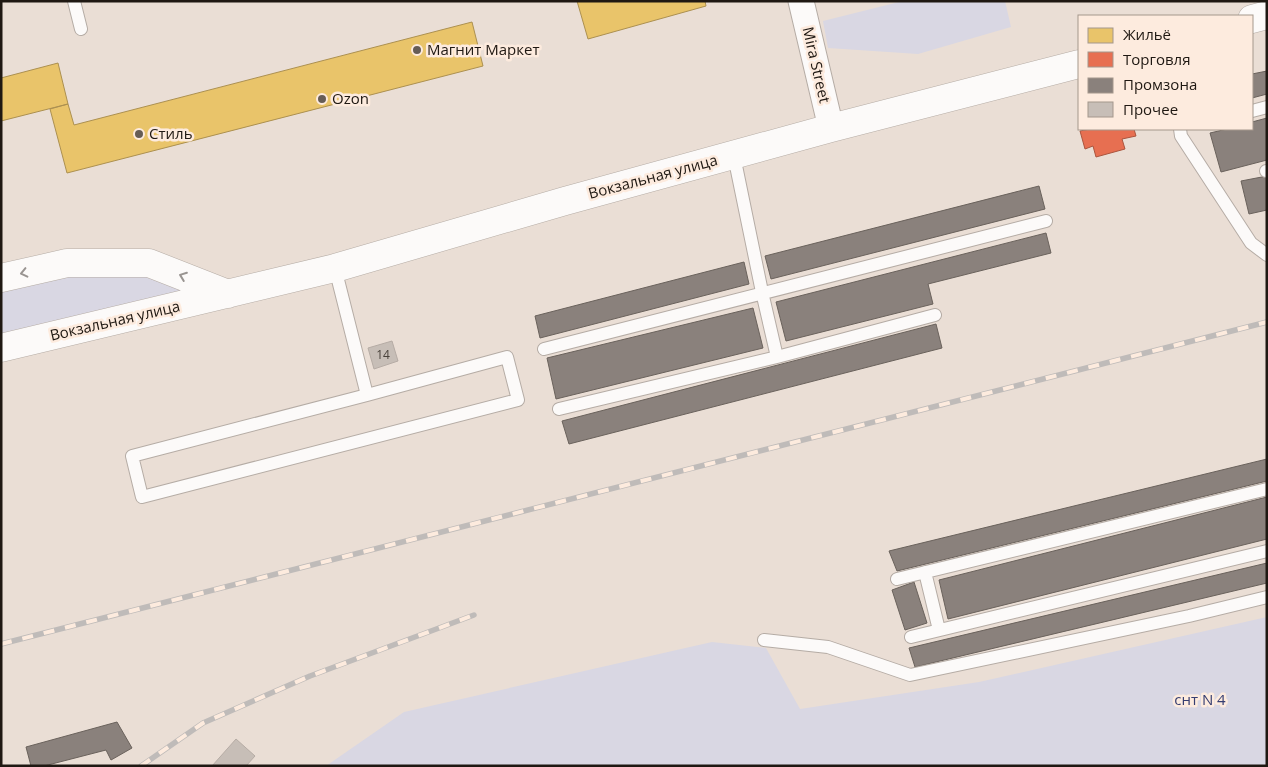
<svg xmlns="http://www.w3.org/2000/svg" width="1268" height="767" font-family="'Open Sans',sans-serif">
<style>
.green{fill:#d9d7e3}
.homes{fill:#e9c46a;stroke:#ac9050}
.shops{fill:#e76f51;stroke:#ab553e}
.industry{fill:#8a817c;stroke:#6a625c}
.building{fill:#c7beb7;stroke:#b6aca5}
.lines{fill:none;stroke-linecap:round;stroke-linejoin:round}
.lane-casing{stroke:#b5aca5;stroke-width:14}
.street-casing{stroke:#b5aca5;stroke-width:27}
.primary-casing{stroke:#b5aca5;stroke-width:29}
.lane{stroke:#fcfaf9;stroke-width:12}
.street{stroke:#fcfaf9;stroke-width:25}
.primary{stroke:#fcfaf9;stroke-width:28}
.rail-casing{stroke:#bfbbb9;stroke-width:5.5}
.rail{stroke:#fdebde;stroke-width:4;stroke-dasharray:11;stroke-linecap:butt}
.oneway{stroke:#999491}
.poi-dot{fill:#665d56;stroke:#fdebde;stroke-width:2}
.labels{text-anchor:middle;stroke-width:5;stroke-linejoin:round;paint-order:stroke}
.number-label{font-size:12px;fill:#49423b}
.poi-label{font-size:15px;fill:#1f1812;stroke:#fdebde;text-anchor:start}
.street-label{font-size:15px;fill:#1f1812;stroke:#fdebde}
.park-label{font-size:15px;fill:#363e71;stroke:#fdebde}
</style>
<rect width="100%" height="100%" fill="#eaded5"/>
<path class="green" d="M903,1H1005L1011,27L918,54L828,48L823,21Z
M66,268L148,269L210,293L1,344V283Z
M1267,617V766H326L404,712L712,642L766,648L800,709L979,682Z"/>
<path class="homes" d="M577,1H705L706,6L588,39Z
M472,22L483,66L67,173L50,109L68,104L74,125Z
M58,63L68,104L1,121V78Z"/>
<path class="shops" d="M1090,129H1134L1136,136L1122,139L1125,149L1096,157L1093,146L1085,149L1080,131Z"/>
<path class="industry" d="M1267,71V94L1252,98V74Z
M1267,118V160L1221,172L1210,133L1227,129H1252V122Z
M1267,176V210L1249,214L1241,181Z
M1039,186L1045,209L771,279L765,256Z
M1046,233L1051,253L928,284L933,304L786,341L776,302Z
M744,262L749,284L540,338L535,316Z
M753,308L763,348L556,399L547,358Z
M936,324L942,348L569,444L562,421Z
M1267,459V481L897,571L889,551Z
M1267,497V539L948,619L939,580Z
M1267,563V583L915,667L909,648Z
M914,582L927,623L905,630L892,590Z
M117,722L132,748L111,760L106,750L44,766H31L26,747Z"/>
<path class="building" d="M392,341L398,361L374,369L368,348Z
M236,739L255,756L246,766H212Z"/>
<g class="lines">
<g class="lane-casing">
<path id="lane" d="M74,1L81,29
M1252,111L1267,107
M1180,129L1181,136L1251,243L1267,255
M734,156L762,292L777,357
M1266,171H1267
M335,268L367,395
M544,349L1046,221
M507,357L518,400L142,497L132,456L367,395Z
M559,409L777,357L935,315
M925,572L939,630
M897,579L1267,489
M911,637L1267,551
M764,640L828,647L910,675L1189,616L1267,597"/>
</g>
<g class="street-casing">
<path id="street" d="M801,1L831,128"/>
</g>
<g class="primary-casing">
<path id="primary" d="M1252,19L1267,15
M1,278L67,263H149L228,294
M1,348L335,268L565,201L831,128L1079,64"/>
</g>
<use href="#lane" class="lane"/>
<use href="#street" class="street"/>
<use href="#primary" class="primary"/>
<g class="rail-casing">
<path id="rail" d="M1,644L1267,322
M141,766L203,723L310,676L474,615"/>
</g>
<use href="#rail" class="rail"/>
</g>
<defs><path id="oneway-chevron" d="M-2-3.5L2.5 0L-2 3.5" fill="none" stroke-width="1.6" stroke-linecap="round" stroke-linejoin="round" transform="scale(1.25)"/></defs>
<g class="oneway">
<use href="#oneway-chevron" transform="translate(24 273) rotate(167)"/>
<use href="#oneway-chevron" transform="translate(183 276) rotate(-159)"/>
</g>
<g class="poi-dot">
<circle cx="417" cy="50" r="5"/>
<circle cx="322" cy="99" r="5"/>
<circle cx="139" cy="134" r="5"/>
</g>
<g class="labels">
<g class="number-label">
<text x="383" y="359">14</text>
</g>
<g class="poi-label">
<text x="427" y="55">Магнит Маркет</text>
<text x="332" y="104">Ozon</text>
<text x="149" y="139">Стиль</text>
</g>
<g class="street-label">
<text transform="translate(816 65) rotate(77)" y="5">Mira Street</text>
<text transform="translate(653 177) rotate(-15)" y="5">Вокзальная улица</text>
<text transform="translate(115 321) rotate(-13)" y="5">Вокзальная улица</text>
</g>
<g class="park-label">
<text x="1200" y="705">снт N 4</text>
</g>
</g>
<rect width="1268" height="767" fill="none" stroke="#1f1812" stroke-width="5"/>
<rect x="1078" y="15" width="175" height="115" fill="#fdebde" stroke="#a4978c"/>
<rect x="1088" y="28" width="25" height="15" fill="#e9c46a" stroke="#a4978c"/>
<text x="1123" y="40" font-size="15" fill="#1f1812">Жильё</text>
<rect x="1088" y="52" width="25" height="15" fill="#e76f51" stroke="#a4978c"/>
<text x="1123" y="65" font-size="15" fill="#1f1812">Торговля</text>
<rect x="1088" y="78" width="25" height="15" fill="#8a817c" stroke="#a4978c"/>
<text x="1123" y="90" font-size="15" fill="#1f1812">Промзона</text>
<rect x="1088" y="102" width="25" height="15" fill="#c7beb7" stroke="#a4978c"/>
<text x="1123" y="115" font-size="15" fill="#1f1812">Прочее</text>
</svg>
